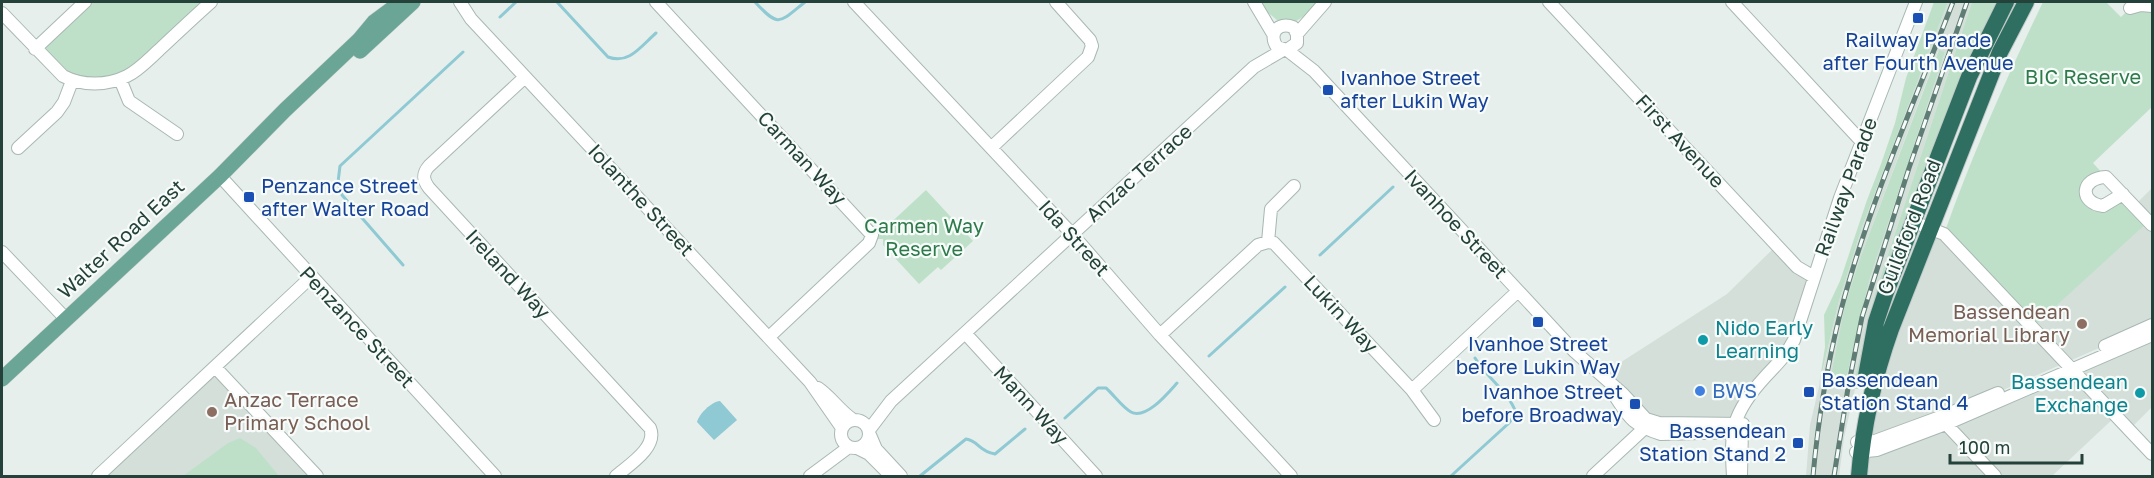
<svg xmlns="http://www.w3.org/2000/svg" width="2154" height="478" font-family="'Golos Text',sans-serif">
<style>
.built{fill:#d4dfda;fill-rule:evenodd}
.green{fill:#bfe0c8}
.water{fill:#8ec9d4}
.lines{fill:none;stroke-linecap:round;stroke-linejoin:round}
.stream{stroke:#8ec9d4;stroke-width:3}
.minor-casing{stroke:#a8b8b2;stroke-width:14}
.major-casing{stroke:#c2cac8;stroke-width:16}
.highway-casing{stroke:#c2cac8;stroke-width:18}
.minor{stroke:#fff;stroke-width:12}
.major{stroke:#6aa596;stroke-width:15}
.highway{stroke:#2f6f62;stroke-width:16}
.rail-casing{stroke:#5f7d75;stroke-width:5}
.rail{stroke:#f7fbf9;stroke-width:3;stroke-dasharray:9;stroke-linecap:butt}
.transit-dot{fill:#1a4fb4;stroke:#f7fbf9;stroke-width:2}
.education-dot{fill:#8d6e63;stroke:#f7fbf9;stroke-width:2}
.culture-dot{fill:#0f9aa8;stroke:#f7fbf9;stroke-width:2}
.shop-dot{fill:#3f7fe0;stroke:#f7fbf9;stroke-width:2}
.labels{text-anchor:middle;stroke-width:4.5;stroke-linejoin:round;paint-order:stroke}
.transit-label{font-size:20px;fill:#164399;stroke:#f7fbf9;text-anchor:start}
.park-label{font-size:20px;fill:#2d7a4b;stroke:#f7fbf9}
.street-label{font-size:20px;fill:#24423a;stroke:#f7fbf9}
.education-label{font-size:20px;fill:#785e54;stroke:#f7fbf9;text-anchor:end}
.culture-label{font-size:20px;fill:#0d838f;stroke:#f7fbf9;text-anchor:start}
.shop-label{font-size:20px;fill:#366cbe;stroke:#f7fbf9;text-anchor:start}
</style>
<rect width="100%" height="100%" fill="#e6efeb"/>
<path class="built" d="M1948,2H1972L1875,293L1852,389H1855L1844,438L1839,476H1806L1810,425L1839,301L1862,227ZM1938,51L1945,52L1870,278L1844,388L1829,387L1862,253Z
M2152,188V325L1943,416L1862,442L1930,229L1944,234L2134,206Z
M1777,245L1814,277L1796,336L1734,424L1659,423L1601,375L1727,294Z
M2152,335V407L2129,430L2116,416L2052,476H1859L1861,452Z
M215,367L317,476H98Z"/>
<path class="green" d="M85,2H211L129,75L72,81L35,49Z
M1255,2H1325L1289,26L1283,25Z
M1934,2H1948L1862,227L1839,301L1819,385L1825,347L1824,315L1840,281L1867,200L1881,164L1895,123L1906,78Z
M1972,2H2000L1862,368L1859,389H1852L1875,293Z
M2043,2H2106L2121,17L2130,8L2152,6V107L2093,163L2106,177L2089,182L2094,205L2123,194L2149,221L2033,327L1944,234C1972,155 2007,77 2043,2Z
M1939,50L1945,52L1870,278L1844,388L1829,386L1845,305L1862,253Z
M926,190L973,241L941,270L938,267L919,284L883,245V239H872L870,231L884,229Z
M240,438L256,448L279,476H183L228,443Z"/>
<path class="water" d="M720,401L737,420L714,440L697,422C699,414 711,402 720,401Z"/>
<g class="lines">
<path class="stream" d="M557,2L608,57C629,65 641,46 656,33
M755,2C779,28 779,23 805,2
M500,17L516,2
M1320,255L1393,187
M403,265L342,195L338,182L340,166L463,52
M1209,356L1285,287
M1065,418L1098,388H1106C1114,395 1122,407 1131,412C1146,420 1168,393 1177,383
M920,476L966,439C979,441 978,451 995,454L1025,429
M1451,476L1509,423L1516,413C1509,392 1487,378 1475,358"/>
<g class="minor-casing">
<path id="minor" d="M460,2L471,19L810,382L842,428
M656,2L872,235L869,243L769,337
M854,2L1072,234L1160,335L1291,476
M1254,2L1273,34
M1549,2L1797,267L1814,277
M1732,2L1862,142
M2130,8L2141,5L2152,6
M2,13L63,76C82,86 107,86 127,76C139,70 149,59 159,50C176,34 193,18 211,2
M1297,34L1325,2
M35,49L85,2
M1287,50L1297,43V34L1293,27C1278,21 1268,34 1277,47L1287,50L1314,71L1574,351L1623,394L1646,419L1659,423L1743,424
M525,77L429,166C422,174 423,180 429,188L650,428C658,447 629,465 616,476
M120,79L129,101L177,134
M992,147L1088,57L1092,46L1090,40L1056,2
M18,148L57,112L64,102L72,81
M220,176L495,476
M2123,194L2103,206C2079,203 2080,178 2106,177L2152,225
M1914,222L1944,234L2152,454
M1268,242L1271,209L1294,186
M2,252L66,319
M965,333L1096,476
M1160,335L1258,245L1268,242L1274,243L1412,390L1434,420
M2105,346L2152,325
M215,367L317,476
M818,388C831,397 839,410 852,419
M1412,390L1518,291
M1611,390C1628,415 1629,424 1661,434L1742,432
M1944,417L1946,424L1995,476
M841 434a14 14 0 1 1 28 0a14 14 0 1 1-28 0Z
M869,430L891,401L1254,67L1283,50
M870,435L876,449L901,476
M1857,442L1875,441L1943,416L1998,393
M857,448L869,454L891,476
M1856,452L1877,450L1946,424L2152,335
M98,476L311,277
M810,476L849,447
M1593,476L1649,424
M1733,476C1730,430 1732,413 1765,377C1776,365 1786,356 1794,340L1840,198L1916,2
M1741,476L1742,427"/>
</g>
<g class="major-casing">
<path id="major" d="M360,51L413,2
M2,379L220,176L285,110L359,40L374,22L401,2"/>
</g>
<g class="highway-casing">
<path id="highway" d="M1866,376L1876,322L1886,292L1969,77L2006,2
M1859,476C1863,426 1874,377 1891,329L2000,52L2026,2"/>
</g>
<use href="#minor" class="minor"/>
<use href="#major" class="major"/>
<use href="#highway" class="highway"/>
<g class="rail-casing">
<path id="rail" d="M1813,476C1818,421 1827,365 1841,310C1869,204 1914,103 1953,2
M1834,476L1848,388L1862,317L1909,168L1967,2"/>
</g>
<use href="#rail" class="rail"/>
</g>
<g class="transit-dot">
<rect x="1912" y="12" width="12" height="12" rx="3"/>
<rect x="1322" y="84" width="12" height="12" rx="3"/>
<rect x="243" y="191" width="12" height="12" rx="3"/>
<rect x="1532" y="316" width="12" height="12" rx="3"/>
<rect x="1803" y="386" width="12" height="12" rx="3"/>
<rect x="1629" y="398" width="12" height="12" rx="3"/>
<rect x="1792" y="437" width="12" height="12" rx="3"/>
</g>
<g class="education-dot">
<circle cx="2082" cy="324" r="6"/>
<circle cx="212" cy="412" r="6"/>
</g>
<g class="culture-dot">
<circle cx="1703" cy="340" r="6"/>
<circle cx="2140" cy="393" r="6"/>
</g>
<circle class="shop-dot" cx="1700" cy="391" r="6"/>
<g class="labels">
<g class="transit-label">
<text x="1918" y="47" text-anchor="middle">Railway Parade<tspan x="1918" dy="23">after Fourth Avenue</tspan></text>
<text x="1340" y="85">Ivanhoe Street<tspan x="1340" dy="23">after Lukin Way</tspan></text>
<text x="261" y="193">Penzance Street<tspan x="261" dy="23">after Walter Road</tspan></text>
<text x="1538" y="351" text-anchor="middle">Ivanhoe Street<tspan x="1538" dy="23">before Lukin Way</tspan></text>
<text x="1821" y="387">Bassendean<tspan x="1821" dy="23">Station Stand 4</tspan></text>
<text x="1623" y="399" text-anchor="end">Ivanhoe Street<tspan x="1623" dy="23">before Broadway</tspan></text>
<text x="1786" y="438" text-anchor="end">Bassendean<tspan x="1786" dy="23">Station Stand 2</tspan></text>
</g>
<g class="park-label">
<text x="2083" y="84">BIC Reserve</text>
<text x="924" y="233">Carmen Way<tspan x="924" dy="23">Reserve</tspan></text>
</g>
<g class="street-label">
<text transform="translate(1680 141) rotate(47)" y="7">First Avenue</text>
<text transform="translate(802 158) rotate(47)" y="7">Carman Way</text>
<text transform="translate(1139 173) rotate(-42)" y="7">Anzac Terrace</text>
<text transform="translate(1846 187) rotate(-70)" y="7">Railway Parade</text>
<text transform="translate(641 200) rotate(47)" y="7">Iolanthe Street</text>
<text transform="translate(1456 224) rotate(47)" y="7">Ivanhoe Street</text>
<text transform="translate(1909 227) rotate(-69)" y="7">Guildford Road</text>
<text transform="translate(1074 238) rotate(48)" y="7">Ida Street</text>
<text transform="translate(121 239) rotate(-43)" y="7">Walter Road East</text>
<text transform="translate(508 274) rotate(47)" y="7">Ireland Way</text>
<text transform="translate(1341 314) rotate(47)" y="7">Lukin Way</text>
<text transform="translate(357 327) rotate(47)" y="7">Penzance Street</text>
<text transform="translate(1031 405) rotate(47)" y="7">Mann Way</text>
</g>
<g class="education-label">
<text x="2070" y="319">Bassendean<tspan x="2070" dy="23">Memorial Library</tspan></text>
<text x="224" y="407" text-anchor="start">Anzac Terrace<tspan x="224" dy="23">Primary School</tspan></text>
</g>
<g class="culture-label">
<text x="1715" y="335">Nido Early<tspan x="1715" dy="23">Learning</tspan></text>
<text x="2128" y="389" text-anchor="end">Bassendean<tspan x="2128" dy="23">Exchange</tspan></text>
</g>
<g class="shop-label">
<text x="1712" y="398">BWS</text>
</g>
</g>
<rect width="2154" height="478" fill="none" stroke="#24423a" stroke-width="6"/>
<path d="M1950 454v9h132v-9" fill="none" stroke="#24423a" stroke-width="3"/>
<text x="1959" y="454" font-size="18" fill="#24423a" stroke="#f7fbf9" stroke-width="4.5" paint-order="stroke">100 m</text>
</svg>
